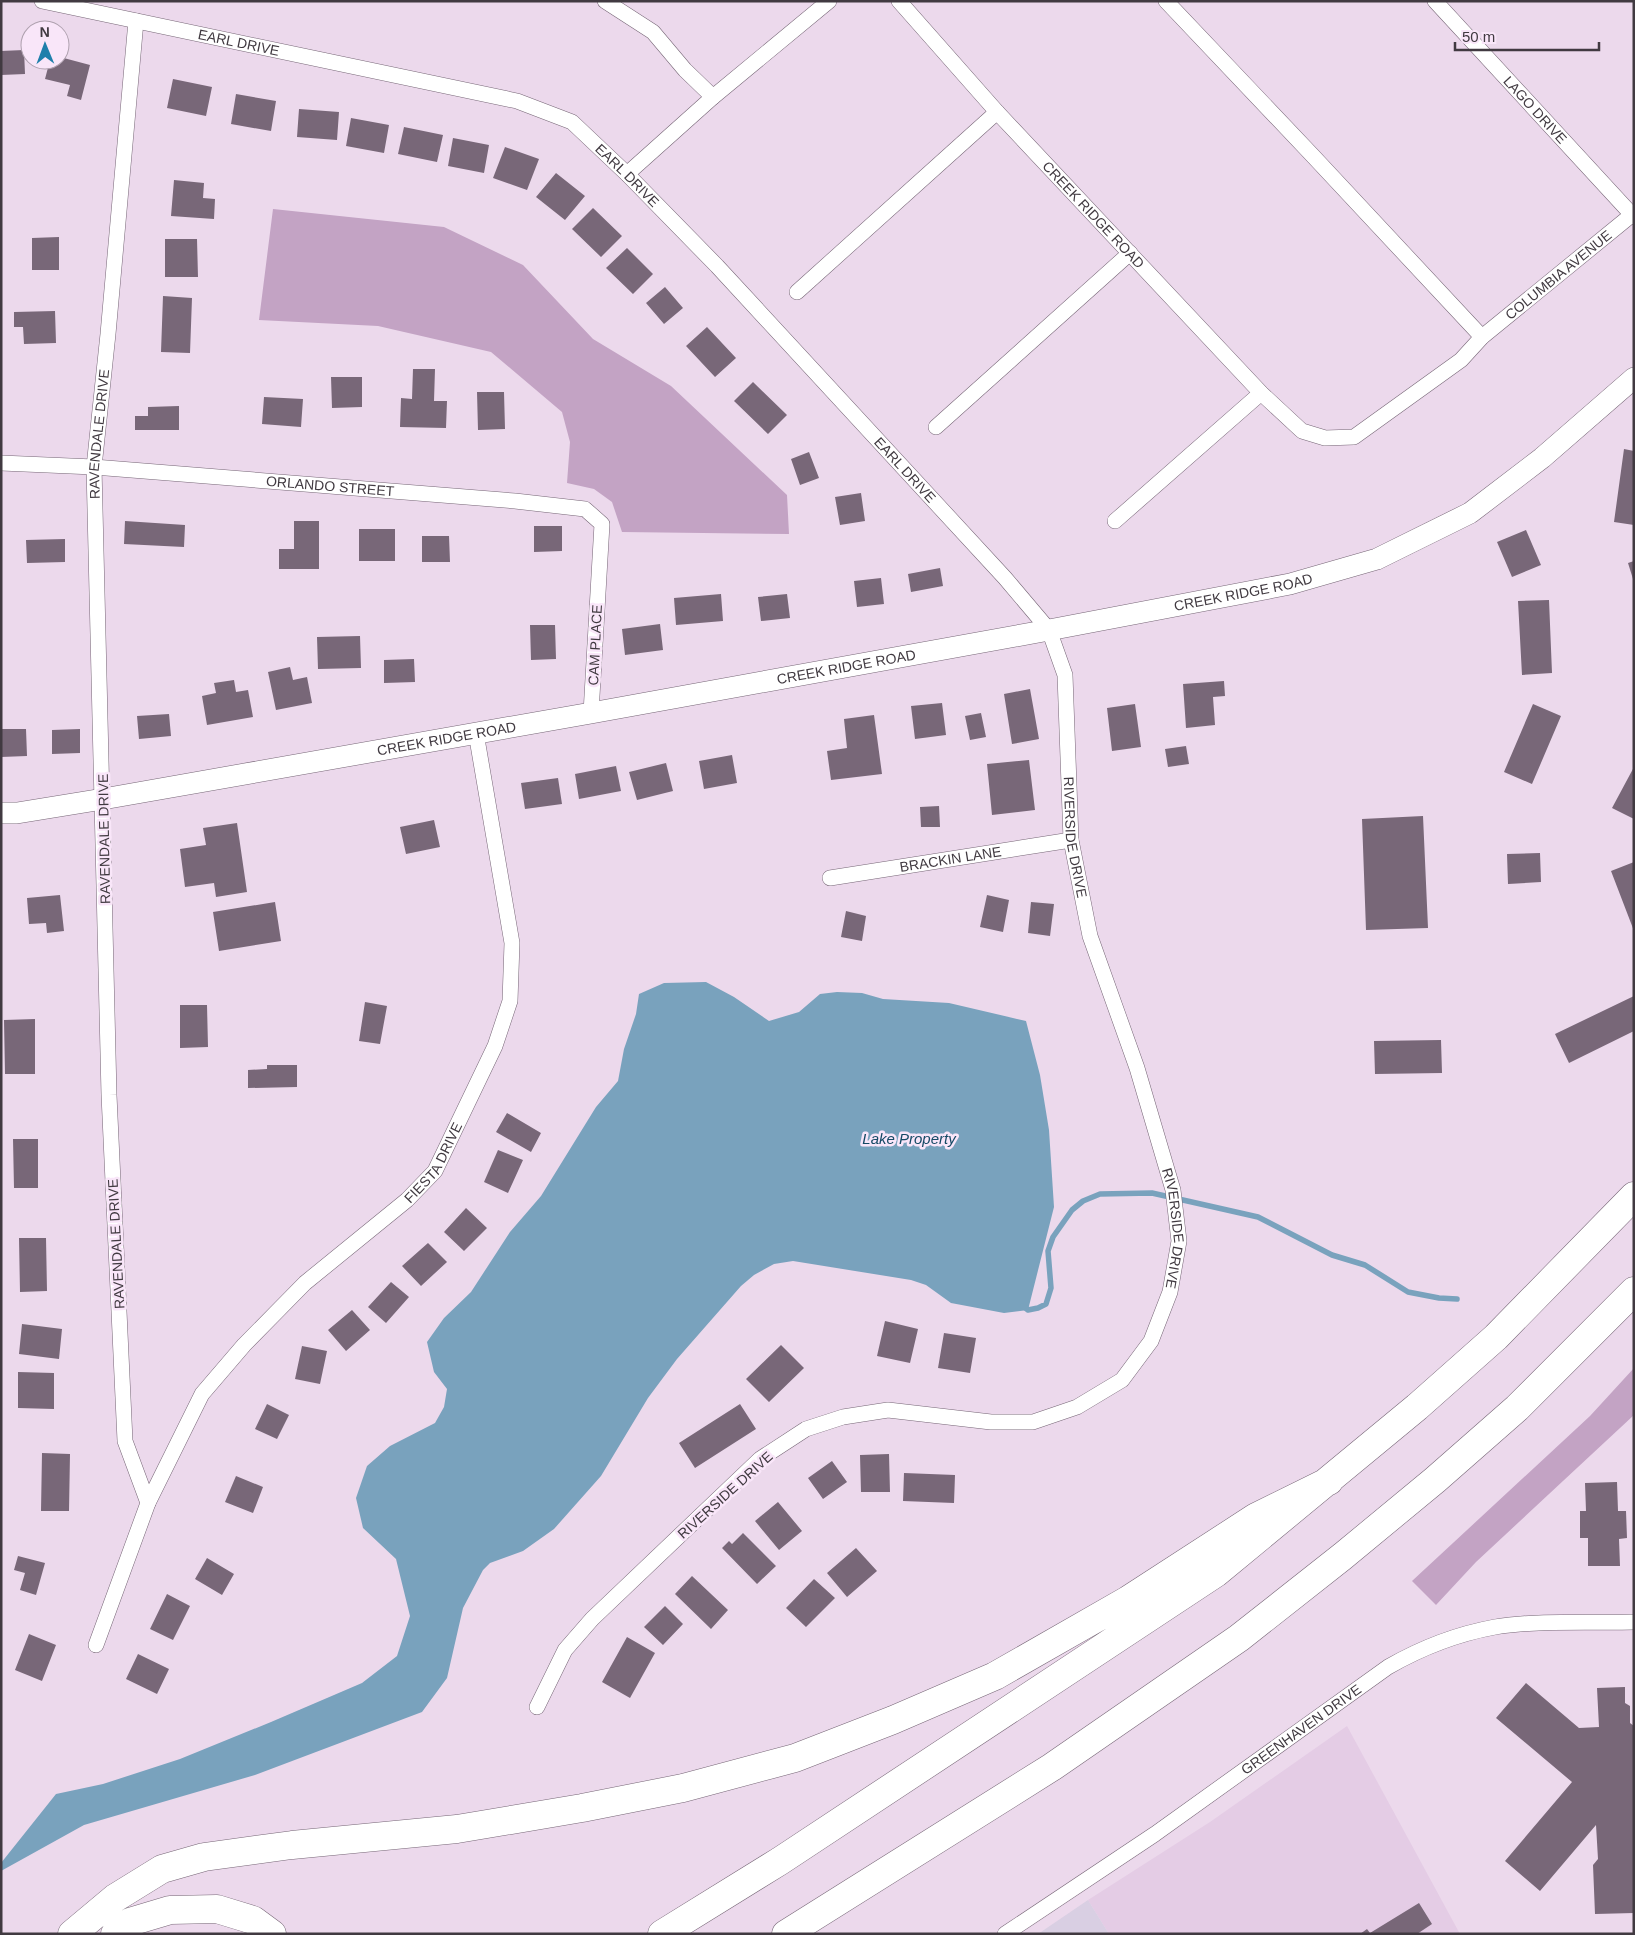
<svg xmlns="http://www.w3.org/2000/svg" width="1635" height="1935" font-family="Arial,sans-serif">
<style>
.built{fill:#e4cce5}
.industrial{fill:#d9cfe3}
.forest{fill:#c3a3c4}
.water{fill:#79a2bd}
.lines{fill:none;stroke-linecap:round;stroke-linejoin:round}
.stream{stroke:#79a2bd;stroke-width:5.5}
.building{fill:#786778}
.minor-casing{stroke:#766676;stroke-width:16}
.secondary-casing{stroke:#766676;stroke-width:22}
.motorway-casing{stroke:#766676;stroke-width:29}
.minor{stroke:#fff;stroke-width:15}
.secondary{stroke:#fff;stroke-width:21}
.motorway{stroke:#fff;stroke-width:28}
.labels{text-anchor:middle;stroke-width:5;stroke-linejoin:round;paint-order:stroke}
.street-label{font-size:14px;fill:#413a41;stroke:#f9e6f9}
.water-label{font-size:15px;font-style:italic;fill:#154965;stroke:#f9e6f9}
</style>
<rect width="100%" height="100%" fill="#ecd9ec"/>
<path class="built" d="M1347,1726L1460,1934H1109L1088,1900L1210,1822Z"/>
<path class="industrial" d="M1088,1900L1109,1934H1038Z"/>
<path class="forest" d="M273,209L444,227L523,265L593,339L671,386L787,495L789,534L622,532L612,502L594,489L567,483L570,442L562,412L491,352L378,326L259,320Z
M1634,1368V1415L1476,1562L1436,1605L1412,1581L1590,1416Z"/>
<path class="water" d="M706,982L734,997L769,1021L799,1012L820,994L837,992L862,993L883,999L949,1003L1026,1021L1040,1075L1049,1130L1054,1207L1028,1310L1004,1313L951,1303L926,1285L911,1280L793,1261L774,1264L754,1275L741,1286L677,1359L648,1398L601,1476L554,1529L523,1551L490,1563L483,1570L463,1608L447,1678L422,1712L255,1775L84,1825L1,1871V1863L56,1794L103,1784L180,1759L271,1722L362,1683L397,1656L410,1616L396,1559L363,1528L356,1498L367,1466L390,1446L435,1423L444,1407L447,1389L434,1372L427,1342L444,1318L471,1292L510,1232L541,1196L596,1107L618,1081L624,1049L636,1014L639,994L664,983Z"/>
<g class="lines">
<path class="stream" d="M1023,1306L1028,1310L1038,1308L1046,1304L1051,1288L1048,1251L1053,1237L1072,1210L1083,1201L1100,1194L1152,1193L1258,1217L1332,1255L1365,1265L1408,1292L1439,1298L1457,1299"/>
</g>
<path class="building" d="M24,50L25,74L1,75V51Z
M60,57L90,65L81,100L67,96L70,85L45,79L50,60H60Z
M173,79L212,87L206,116L167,108Z
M236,94L276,101L271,131L231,124Z
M299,109L339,112L337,140L297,137Z
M351,118L389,125L384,153L346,146Z
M404,127L443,135L437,162L398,154Z
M453,138L489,145L484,173L448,166Z
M505,147L539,159L527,190L493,178Z
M556,173L585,196L565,220L536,197Z
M174,180L204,183L203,198L215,199L214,219L171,216Z
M593,208L622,236L601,257L572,229Z
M59,237V270H32V238Z
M165,239H197L198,277H165Z
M627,248L653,274L633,294L606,268Z
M665,287L683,308L664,324L646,303Z
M163,296L192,298L190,353L161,352Z
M55,311L56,343L24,344L23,327H14V312Z
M707,327L736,358L715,377L686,346Z
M413,369H435L434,401H447L446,428L400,427L401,398L412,399Z
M331,377H362V407L332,408Z
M753,382L787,415L768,434L734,401Z
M477,392H504L505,429L478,430Z
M264,397L303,399L301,427L262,424Z
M179,406V430H135V416H148V407Z
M1624,449L1634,451V525L1614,522Z
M809,452L819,478L800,485L791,459Z
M861,493L865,521L840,525L835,497Z
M125,521L185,525L184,547L124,544Z
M294,521H319V569H279V549H294Z
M534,526H562V551L534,552Z
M359,529H395V561H359Z
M1526,530L1541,565L1512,577L1497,542Z
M422,536H449L450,562H422Z
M65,539V562L27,563L26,540Z
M1634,561V579H1633L1628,563Z
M940,568L943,586L911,592L908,574Z
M881,578L884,604L857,607L854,581Z
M721,594L723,621L676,625L674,598Z
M787,594L790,618L761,621L758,597Z
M1549,600L1552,673L1522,675L1518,601Z
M660,624L663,650L625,655L622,629Z
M530,625H555L556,659L531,660Z
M360,636L361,668L318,669L317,637Z
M414,659L415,682L384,683V660Z
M290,667L293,680L307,677L312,703L276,710L268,672Z
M234,680L236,692L248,690L253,717L207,725L202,696L216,693L214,683Z
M1224,681L1225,696L1213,697L1215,725L1186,728L1183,684Z
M1030,689L1039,739L1012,744L1004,694Z
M942,703L946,735L915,739L911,706Z
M1135,704L1141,747L1112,751L1107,708Z
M1533,704L1561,716L1532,784L1504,772Z
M981,713L986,737L970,740L965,716Z
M169,714L171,736L139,739L137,716Z
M874,715L882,774L831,780L827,751L847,748L844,719Z
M1,729H26L27,756L1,757Z
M80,729V753L52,754V730Z
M1186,746L1189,764L1168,767L1165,749Z
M732,755L737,783L704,789L699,761Z
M1029,760L1035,810L992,815L987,764Z
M666,763L673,791L637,800L629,772Z
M616,766L621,791L579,799L575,774Z
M1634,767V819L1612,808Z
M558,778L562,804L525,809L521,783Z
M939,806L940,827H921L920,807Z
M1423,816L1428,928L1366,930L1362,819Z
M434,820L440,847L406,854L400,827Z
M237,823L247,892L216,897L214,883L185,887L180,849L206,845L203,828Z
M1540,853L1541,882L1508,884L1507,854Z
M1634,862V931L1611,871Z
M60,895L64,931L47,933L46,923L29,924L27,898Z
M987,895L1009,900L1003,932L980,927Z
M275,902L281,941L219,951L213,912Z
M1031,902L1054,904L1050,936L1028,933Z
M846,911L866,916L862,941L841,937Z
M1634,996V1031L1569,1063L1555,1034Z
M365,1002L387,1006L380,1044L359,1041Z
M180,1005H207L208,1047L180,1048Z
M35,1019V1074H5L4,1020Z
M1441,1040L1442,1073L1375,1074L1374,1041Z
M267,1065H297V1087L248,1088V1070L267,1069Z
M507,1113L541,1133L531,1152L496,1132Z
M13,1139H38V1188H14Z
M498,1150L523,1160L508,1193L484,1182Z
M466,1208L487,1228L464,1251L444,1232Z
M19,1238H46L47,1291L20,1292Z
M428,1243L447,1262L421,1286L402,1266Z
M391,1282L409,1297L386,1323L368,1307Z
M352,1310L370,1330L346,1351L328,1330Z
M885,1321L918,1329L910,1363L877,1356Z
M22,1324L62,1329L59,1359L19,1354Z
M944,1333L976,1338L970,1373L938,1368Z
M781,1345L804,1368L769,1402L746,1379Z
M302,1346L327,1351L320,1384L295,1379Z
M18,1372L54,1373V1409L18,1408Z
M267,1404L289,1415L277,1439L255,1429Z
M740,1404L756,1429L695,1468L679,1443Z
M42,1453L70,1454L69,1511H41Z
M889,1454L890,1492H861L860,1455Z
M832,1461L847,1482L823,1499L808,1478Z
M904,1473L955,1475L954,1503L903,1501Z
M236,1476L263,1487L253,1513L225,1502Z
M1617,1482L1618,1511H1626L1627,1538L1619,1539L1620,1566H1588V1538H1580V1511H1586L1585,1483Z
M778,1502L802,1531L779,1550L755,1521Z
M743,1533L776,1566L757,1584L722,1548L729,1541L732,1544Z
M856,1548L877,1571L847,1597L827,1573Z
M18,1556L45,1563L36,1595L20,1590L25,1573L14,1570Z
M207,1558L234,1574L222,1595L195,1579Z
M692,1576L728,1610L711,1629L675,1594Z
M814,1579L835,1598L806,1627L786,1608Z
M167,1594L190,1606L173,1640L150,1629Z
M665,1606L683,1624L663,1645L644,1627Z
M29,1634L56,1645L42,1681L15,1670Z
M627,1637L655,1653L630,1698L602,1682Z
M138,1654L169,1669L157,1694L126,1679Z
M1526,1683L1579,1728L1599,1727L1597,1688L1625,1687V1703L1630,1706V1723L1634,1726V1913L1595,1914L1593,1865L1598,1859L1596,1825L1540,1891L1505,1861L1572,1782L1496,1718Z
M1419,1903L1432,1924L1417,1934H1360L1367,1929L1370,1933Z"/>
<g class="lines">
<g class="minor-casing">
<g id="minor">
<path id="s1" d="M42,1L517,101L572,122L627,174L717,266L1005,578L1049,630L1065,675L1071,840L1090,936L1137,1068L1173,1190L1179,1241L1170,1292L1151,1341L1122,1380L1077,1407L1033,1422H991L888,1410L843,1417L806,1429L760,1459L592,1619L565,1650L537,1707"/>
<path d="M605,1L653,32L685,70L713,97L829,1"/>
<path id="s2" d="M899,1L997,112L1261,393L1302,431L1325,438L1354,437L1461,360L1482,337L1634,213"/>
<path d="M1166,1L1313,156L1482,337"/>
<path id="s3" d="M1435,1L1634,217"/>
<path d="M627,174L713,97"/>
<path d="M797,292L997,112"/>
<path d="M936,427L1130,253"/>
<path id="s4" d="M1,463L94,467L515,501L585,509L602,524L591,713"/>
<path d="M1115,521L1261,393"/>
<path id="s5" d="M830,878L1071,840"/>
<path id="s6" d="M148,1503L202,1394L244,1345L305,1283L407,1200L435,1171L495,1046L510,1001L512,943L476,733"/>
<path id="s7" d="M96,1645L148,1503L125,1441L109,1095L94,467L108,334L136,21"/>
<path id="s8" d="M1005,1934L1155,1834L1388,1667C1421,1648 1457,1634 1495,1627C1538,1620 1590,1623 1634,1622"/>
</g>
</g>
<g class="secondary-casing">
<g id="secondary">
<path id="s9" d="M1,813H17L103,799L591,713L1049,630L1290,584L1377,559L1470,513L1542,458L1634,378"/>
</g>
</g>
<g class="motorway-casing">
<path id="motorway" d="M72,1934L115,1898L162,1869L204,1857L292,1845L457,1829L582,1808L683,1788L795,1758L893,1720L995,1676L1128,1600L1256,1517L1329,1481
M115,1934L130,1922L170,1910L217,1909L253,1920L272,1934
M662,1934L780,1861L1216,1573L1417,1407L1496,1337L1634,1196
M786,1934L1052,1767L1239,1638L1343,1556L1435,1480L1517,1408L1634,1291"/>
</g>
<use href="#minor" class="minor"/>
<use href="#secondary" class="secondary"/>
<use href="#motorway" class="motorway"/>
</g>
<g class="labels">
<g class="street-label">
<text dy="5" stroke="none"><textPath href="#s1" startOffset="201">EARL DRIVE</textPath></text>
<text dy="5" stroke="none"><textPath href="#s3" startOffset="148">LAGO DRIVE</textPath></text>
<text dy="5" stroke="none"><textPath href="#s1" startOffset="621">EARL DRIVE</textPath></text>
<text dy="5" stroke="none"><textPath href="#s2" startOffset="289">CREEK RIDGE ROAD</textPath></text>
<text dy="5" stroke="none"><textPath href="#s2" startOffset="904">COLUMBIA AVENUE</textPath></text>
<text dy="5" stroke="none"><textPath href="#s7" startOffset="1225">RAVENDALE DRIVE</textPath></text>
<text dy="5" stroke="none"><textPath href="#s1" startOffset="1026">EARL DRIVE</textPath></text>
<text dy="5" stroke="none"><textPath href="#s4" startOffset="330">ORLANDO STREET</textPath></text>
<text dy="5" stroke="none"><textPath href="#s9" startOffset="1262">CREEK RIDGE ROAD</textPath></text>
<text transform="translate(595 645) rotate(-87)" y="5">CAM PLACE</text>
<text dy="5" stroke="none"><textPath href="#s9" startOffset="858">CREEK RIDGE ROAD</textPath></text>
<text dy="5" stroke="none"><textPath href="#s9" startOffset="452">CREEK RIDGE ROAD</textPath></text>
<text dy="5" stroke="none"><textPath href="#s1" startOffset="1452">RIVERSIDE DRIVE</textPath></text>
<text transform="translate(104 839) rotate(-91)" y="5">RAVENDALE DRIVE</text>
<text dy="5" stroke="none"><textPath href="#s5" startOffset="122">BRACKIN LANE</textPath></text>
<text dy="5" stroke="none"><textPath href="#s6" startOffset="451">FIESTA DRIVE</textPath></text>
<text dy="5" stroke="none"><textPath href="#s1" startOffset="1858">RIVERSIDE DRIVE</textPath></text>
<text transform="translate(116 1244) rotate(-93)" y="5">RAVENDALE DRIVE</text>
<text transform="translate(725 1495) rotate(-42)" y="5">RIVERSIDE DRIVE</text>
<text dy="5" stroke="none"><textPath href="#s8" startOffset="360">GREENHAVEN DRIVE</textPath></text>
</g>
<g class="water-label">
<text x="909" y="1144">Lake Property</text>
</g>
</g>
<rect width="1635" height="1935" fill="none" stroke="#413a41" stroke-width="5"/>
<g transform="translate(45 45) rotate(359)"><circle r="24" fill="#f9e6f9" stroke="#afa1af"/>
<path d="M0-4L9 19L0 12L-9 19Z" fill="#1e7fab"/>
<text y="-8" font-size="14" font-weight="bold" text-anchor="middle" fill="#413a41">N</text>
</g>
<path d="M1455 42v8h144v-8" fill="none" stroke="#413a41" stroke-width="2.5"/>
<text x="1462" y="42" font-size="15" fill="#413a41" stroke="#f9e6f9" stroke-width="4" paint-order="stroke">50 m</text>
</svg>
